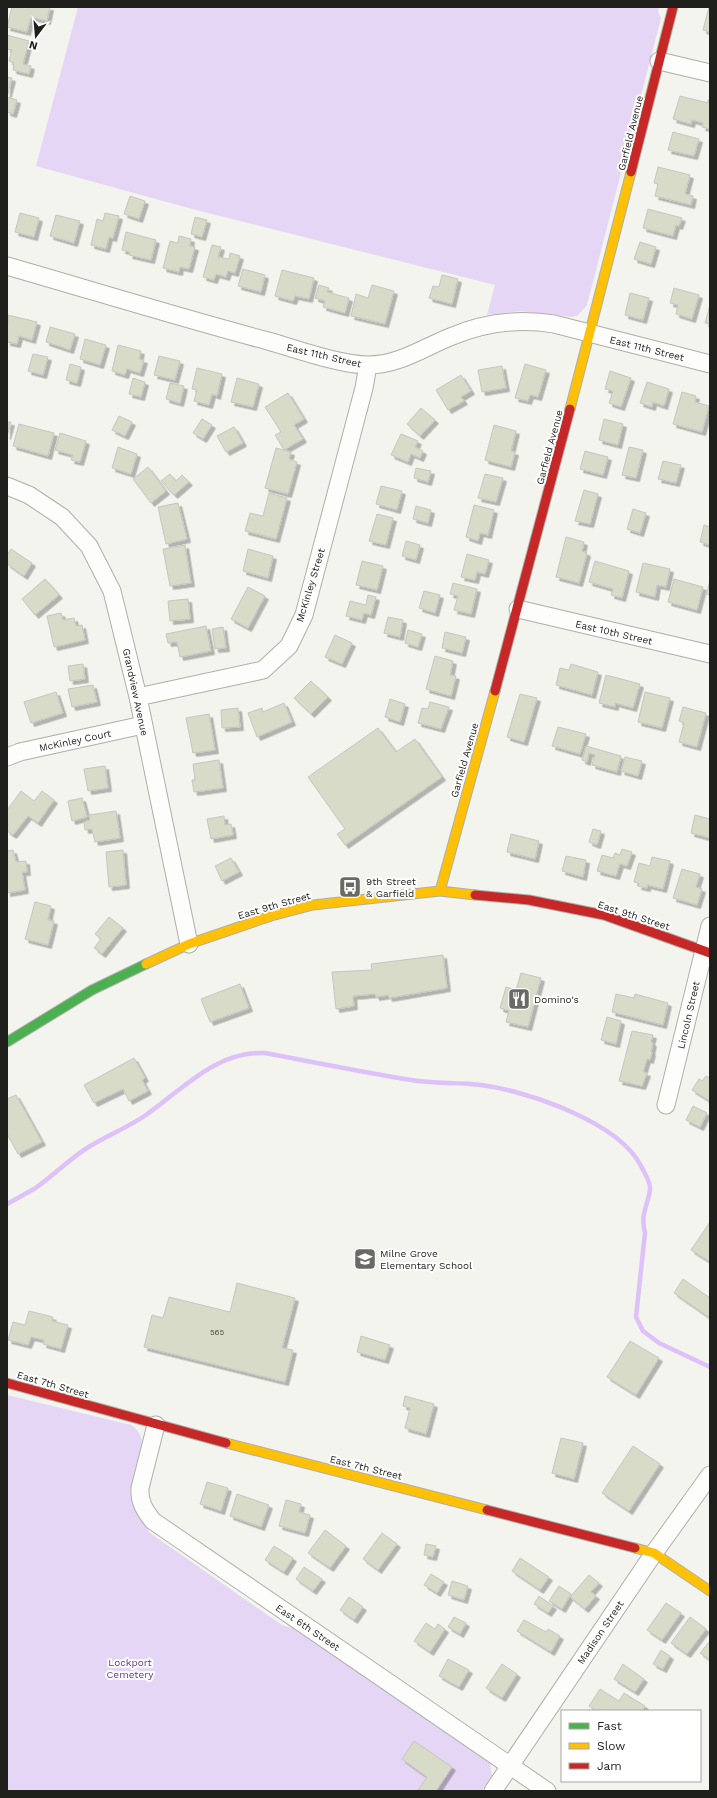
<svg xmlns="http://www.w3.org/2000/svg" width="717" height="1798" font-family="'Work Sans',sans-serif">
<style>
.green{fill:#e6d6f5}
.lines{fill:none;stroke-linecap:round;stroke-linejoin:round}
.stream{stroke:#ddc1f8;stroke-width:4.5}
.building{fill:#d8dbc7;stroke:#c5c6c1;filter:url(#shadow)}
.street-casing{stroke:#aeafaa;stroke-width:19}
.fast-casing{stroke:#aeafaa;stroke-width:11}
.slow-casing{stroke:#aeafaa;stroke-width:11}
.jam-casing{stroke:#aeafaa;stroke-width:11}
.street{stroke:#fdfdfc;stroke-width:17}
.fast{stroke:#4caf50;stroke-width:9}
.slow{stroke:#ffc107;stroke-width:9}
.jam{stroke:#c62828;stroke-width:9}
.labels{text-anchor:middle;stroke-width:4;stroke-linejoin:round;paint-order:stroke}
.number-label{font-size:8px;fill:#4d4f47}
.street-label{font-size:10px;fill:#1f201c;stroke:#fff}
.poi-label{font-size:10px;fill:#1f201c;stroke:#fff;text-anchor:start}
.park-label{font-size:10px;fill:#673491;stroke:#fff}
</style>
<defs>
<filter id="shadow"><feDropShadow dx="3.5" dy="3.5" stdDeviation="0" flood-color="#0004"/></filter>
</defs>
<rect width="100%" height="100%" fill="#f3f4ee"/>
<path class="green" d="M78,7H659L658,12L661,18L587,305L578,315L572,317L520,311L487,315L495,285L192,209L36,166Z
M7,1395L131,1425C138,1430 140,1433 142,1441L130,1492L137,1512L150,1533L282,1625L299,1630L484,1758L490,1763L492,1776L482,1791H7Z"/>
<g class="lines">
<path class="stream" d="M7,1204C16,1199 25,1194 34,1189C52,1177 68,1160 87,1148C106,1136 127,1128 146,1115C183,1089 216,1051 265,1053C313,1062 362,1072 411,1080C434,1084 458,1082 481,1085C527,1091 619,1122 641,1166C644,1172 651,1183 650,1189C648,1207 640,1212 645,1233L636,1317L643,1331L659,1343L710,1367"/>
</g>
<path class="building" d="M12,7H50L47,21L31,17L27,32L7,27Z
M709,7H710V32L703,30Z
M7,35L29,41L23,64L31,66L29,74L13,70L14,63L9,61L12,50L7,49Z
M7,77L12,78L7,97L17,100L13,114L7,112Z
M680,96L708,103V100H710V129L702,127L703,123L692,120L691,124L673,119Z
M673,132L699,139L694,156L668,150Z
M658,167L690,175L685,194L693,196L691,205L655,196L658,184L654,183Z
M130,196L145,201L139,219L124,214Z
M648,209L682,218L679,226L676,225L673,236L643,228Z
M20,213L39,218L34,237L15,232Z
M105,213L119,216L113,238L109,237L106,249L91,245L97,219L103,221Z
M56,215L80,221L74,243L50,236Z
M195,217L207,220L202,237L191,234Z
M126,232L156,240L151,260L129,255L130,252L122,250Z
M179,236L191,239L190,246L195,247L189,269L180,267L179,272L163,268L170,241L178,243Z
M640,242L656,247L651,264L634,259Z
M212,245L221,247L218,257L229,259L230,253L240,256L235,273L228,271L226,277L216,274L214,280L203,277Z
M243,269L265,275L261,292L238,286Z
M282,270L314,278L309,299L295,296L293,301L275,296Z
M442,275L458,279L452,304L429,298L433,286L439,287Z
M319,285L329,288L327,292L349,298L345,313L323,307L325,301L315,298Z
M372,285L394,291L385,324L351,316L356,294L368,298Z
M674,288L699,295L692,319L676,314L678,305L670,303Z
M630,293L649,298L643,320L625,315Z
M710,305V324L705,323Z
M8,315L37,322L32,340L19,336L17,344L7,342Z
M50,327L75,334L70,350L46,342Z
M85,339L106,345L100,365L80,359Z
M118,345L141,351L139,359L144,360L140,373L127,369L125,375L112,371Z
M33,354L48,357L43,375L28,371Z
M159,356L180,361L175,380L154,375Z
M70,364L81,367L77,383L66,380Z
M525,364L546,370L538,397L530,395L528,401L515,398Z
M502,366L506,388L482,392L478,370Z
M197,368L222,374L217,396L212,394L209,405L194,401L197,390L192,389Z
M610,371L631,378L621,407L609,403L613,391L605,389Z
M461,375L471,391L461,397L464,401L448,410L436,390Z
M133,378L145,382L141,397L129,394Z
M237,378L259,384L253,407L231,402Z
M647,382L669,389L664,406L653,402L652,407L640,403Z
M170,383L184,386L180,403L166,399Z
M682,392L696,396L695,402L709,406L702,432L673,424Z
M288,393L304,419L294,425L303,439L284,450L275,435L281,432L265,407Z
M421,408L435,420L420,436L407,424Z
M119,416L132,422L125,436L112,430Z
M202,419L212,425L203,439L193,433Z
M604,419L623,424L618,445L599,440Z
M7,422H11L7,436Z
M19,424L54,433L48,456L13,446Z
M494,425L516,431L511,451L515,452L511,467L485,460Z
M234,427L243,443L226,452L217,436Z
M60,433L86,441L80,462L71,460L73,455L55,450Z
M401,434L418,441L415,447L423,451L420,458L411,454L408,462L391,455Z
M118,447L137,454L131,474L112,468Z
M629,447L643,450L636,478L622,475Z
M276,448L291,452L289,459L297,462L288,494L265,488Z
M585,451L608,457L603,475L580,469Z
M663,461L681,465L676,483L658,479Z
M148,467L166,491L151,503L133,479Z
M416,468L431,471L428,482L414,478Z
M170,474L176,481L182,475L189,482L174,495L161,481Z
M485,474L503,478L496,502L478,498Z
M381,486L402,491L397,510L376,504Z
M584,490L598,494L590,524L575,521Z
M269,493L287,498L276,539L245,531L250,513L263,516Z
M178,503L187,539L166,544L158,507Z
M474,505L494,510L488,535L480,533L478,541L466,537Z
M416,506L431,510L428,523L413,519Z
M633,509L646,513L640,533L627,529Z
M377,514L393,518L386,545L369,541Z
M704,525L710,527V545L700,542Z
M566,537L584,542L582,551L587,553L579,583L556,577Z
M406,541L420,545L416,560L402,556Z
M185,545L191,583L170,586L163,549Z
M11,549L32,563L24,576L7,564V555Z
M248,549L273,556L268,578L243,571Z
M467,554L489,560L485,574L477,572L475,580L461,577Z
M362,561L383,566L377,590L356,585Z
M595,561L629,571L622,598L611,595L613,589L589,582Z
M643,563L670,569L666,587L657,585L655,597L636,592Z
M45,579L59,595L35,615L22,599Z
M674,579L703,587L697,610L668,602Z
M710,581V595L706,594Z
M453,583L477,589L471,614L454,610L458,596L450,594Z
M248,587L265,596L248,628L231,619Z
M424,591L440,595L435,613L419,608Z
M368,595L376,597L371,615L364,613L362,620L346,616L350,601L366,605Z
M188,599L190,619L170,621L168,601Z
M61,613L63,620L74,618L76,626L82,625L85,640L54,647L47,616Z
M388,617L403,620L400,637L384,633Z
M206,626L211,651L180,657L177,642L168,643L166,634Z
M223,627L226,648L215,649L212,629Z
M408,630L422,634L418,647L405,643Z
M445,632L466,637L462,653L442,648Z
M335,635L352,643L342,664L325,657Z
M435,656L453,661L450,675L456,676L451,696L426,689Z
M83,664L85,679L70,681L68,666Z
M571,664L598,672L592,695L556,685L560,668L569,670Z
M606,675L640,684L633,708L615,703V707L599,703Z
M311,681L328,697L311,714L294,698Z
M93,685L97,702L72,707L68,689Z
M56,692L63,713L31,723L24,702Z
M645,692L670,698L662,728L638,722Z
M520,694L537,698L524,742L507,737Z
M390,699L405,704L400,722L385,717Z
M430,702L449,707L441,729L418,723L422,708L428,709Z
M284,703L292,722L257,737L248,713L262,708L263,712Z
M683,707L706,713L697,747L679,742L684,723L679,721Z
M238,708L240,727L222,728L221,710Z
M209,714L215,750L193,753L186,718Z
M558,727L586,734L580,754L552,746Z
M378,728L396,752L415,739L442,777L345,845L337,834L345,829L308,777Z
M586,746L621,756L617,772L592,765L595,755L589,753L587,762L582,760Z
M625,757L642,761L638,776L621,771Z
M219,760L223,788L194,792L192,780H195L193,764Z
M105,766L108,788L88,791L84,769Z
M21,791L34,801L42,791L54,800L38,823L28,816L13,835L7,831V810Z
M82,798L87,817L72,821L68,801Z
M116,811L120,838L95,842L92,829L85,830L84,822L90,820L89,815Z
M695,815L710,819V838L691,833Z
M224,816L225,825L231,824L233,835L211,839L207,819Z
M593,829L601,831L597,845L589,842Z
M511,834L539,841L535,859L507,852Z
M622,849L632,852L627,866L620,864L616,876L597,871L602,855L613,858L615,853L620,855Z
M13,850L16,862L26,861L27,872H22L25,890L7,893V851Z
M123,850L126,885L109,887L106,852Z
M566,856L586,860L583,877L562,871Z
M652,857L670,861L663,889L647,885V888L638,886L639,883L634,882L639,863L650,866Z
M231,858L239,872L222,881L215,866Z
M682,869L700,874L696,887L702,889L697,905L673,898Z
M35,902L51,906L48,920L54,921L48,945L25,939Z
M109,917L123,928L102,954L94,948L101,939L95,934Z
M443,955L447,988L389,998L388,995L376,997L375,994L353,996L354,1006L336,1009L332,972L372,970L371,964Z
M521,973L541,978L528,1027L506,1022L509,1011L500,1008L506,987L516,990Z
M240,984L249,1008L210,1022L201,999Z
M616,994L634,998L635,994L668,1003L663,1025L612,1012Z
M607,1017L621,1021L616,1044L601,1040Z
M632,1031L653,1035L651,1042L653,1043L651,1052H652L650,1060L647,1059L643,1072L647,1073L642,1086L619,1081Z
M134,1058L145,1078L142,1080L148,1091L129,1101L123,1089L94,1103L84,1085Z
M706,1076L710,1078V1101L692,1090L699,1079L702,1081Z
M16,1095L42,1142L18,1154L7,1134V1099Z
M693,1106L707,1113L700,1127L686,1120Z
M710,1222V1262L691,1250Z
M683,1279L710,1298V1318L674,1293Z
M237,1283L295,1298L282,1348L293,1350L285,1382L144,1347L152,1315L163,1318L169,1297L230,1312Z
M29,1311L53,1317L52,1321L68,1325L61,1349L43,1344L44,1340L31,1337L28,1345L8,1340L13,1322L25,1325Z
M361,1336L390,1345L385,1360L357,1352Z
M630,1341L659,1358L636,1395L607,1377Z
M405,1396L434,1404L426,1434L405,1428L410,1408L403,1406Z
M561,1438L583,1443L574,1479L552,1473Z
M633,1446L660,1464L629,1511L602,1493Z
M207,1482L228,1488L221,1511L200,1504Z
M237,1494L269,1505L261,1527L230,1516Z
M286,1500L301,1504L299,1512L310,1515L305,1533L279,1526Z
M325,1530L346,1546L330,1568L308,1553Z
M382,1533L397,1544L378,1570L363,1559Z
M426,1544L436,1546L433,1557L424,1555Z
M274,1546L293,1558L284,1572L265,1560Z
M520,1558L549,1577L540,1590L512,1571Z
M304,1567L322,1579L313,1591L296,1579Z
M431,1574L444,1582L437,1593L424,1585Z
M589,1575L599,1583L591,1592L596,1596L585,1609L570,1597Z
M452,1581L468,1586L464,1600L448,1595Z
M559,1586L571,1594L562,1609L549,1601Z
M539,1596L553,1606L548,1613L534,1604Z
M349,1597L363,1607L354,1620L340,1610Z
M666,1603L681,1613L662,1640L647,1630Z
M454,1617L466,1623L460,1634L448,1627Z
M690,1617L706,1629L687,1654L671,1643Z
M524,1620L546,1632L548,1629L560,1636L551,1652L517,1631Z
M426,1623L435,1629L438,1624L445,1629L430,1652L414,1641Z
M710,1641V1660L700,1653Z
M661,1650L670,1656L663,1669L653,1664Z
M448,1659L469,1670L459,1687L439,1676Z
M502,1664L517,1674L502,1698L486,1688Z
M623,1664L644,1679L635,1692L614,1679Z
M600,1689L619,1701L624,1693L645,1706L642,1711H596L589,1706Z
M414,1741L452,1767L436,1791L418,1790L427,1777L402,1759Z"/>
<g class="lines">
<g class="street-casing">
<path id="street" d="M659,61L710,73
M7,266C94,291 181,318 268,341C296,349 341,365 368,365C399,365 423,348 450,337C483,323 518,318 554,324L710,364
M7,486L29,495L62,517L89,546L112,591L138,697L189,944
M518,609L710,654
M138,697L263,670L289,646L304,615L364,388L368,365
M7,757L20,752L143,725
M666,1105L710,926
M156,1425L140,1488C139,1502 145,1511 153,1521L547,1791
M493,1791L654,1553L710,1475"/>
</g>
<g class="fast-casing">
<path id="fast" d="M7,1042L92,990L146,964"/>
</g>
<g class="slow-casing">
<path id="slow" d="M570,409L631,172
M440,891L495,691
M146,964L189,944L271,916L313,905L440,891L475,895
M226,1443L487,1510
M635,1548L654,1553L710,1591"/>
</g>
<g class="jam-casing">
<path id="jam" d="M631,172L673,7
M495,691L570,409
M475,895L529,900L604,915L710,953
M7,1383L226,1443
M487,1510L635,1548"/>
</g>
<use href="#street" class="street"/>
<use href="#fast" class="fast"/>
<use href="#slow" class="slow"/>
<use href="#jam" class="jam"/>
</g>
<defs>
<g id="bus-square" transform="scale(1.15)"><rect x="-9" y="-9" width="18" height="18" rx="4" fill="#696a66" stroke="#fff"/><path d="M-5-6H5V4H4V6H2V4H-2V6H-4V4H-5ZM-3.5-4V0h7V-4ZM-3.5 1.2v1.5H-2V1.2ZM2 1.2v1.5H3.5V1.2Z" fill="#fff"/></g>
<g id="restaurant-square" transform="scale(1.15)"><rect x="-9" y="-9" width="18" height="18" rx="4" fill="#696a66" stroke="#fff"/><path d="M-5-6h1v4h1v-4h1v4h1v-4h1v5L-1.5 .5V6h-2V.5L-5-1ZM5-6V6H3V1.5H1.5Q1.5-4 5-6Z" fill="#fff"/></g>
<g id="school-square" transform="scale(1.15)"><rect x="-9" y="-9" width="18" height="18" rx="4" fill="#696a66" stroke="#fff"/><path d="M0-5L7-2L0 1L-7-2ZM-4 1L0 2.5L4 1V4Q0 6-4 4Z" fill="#fff"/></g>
</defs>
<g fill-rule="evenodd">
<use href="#bus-square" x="350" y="887"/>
<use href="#restaurant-square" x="519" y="999"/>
<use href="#school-square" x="365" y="1259"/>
</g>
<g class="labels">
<g class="number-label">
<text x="217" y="1335">565</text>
</g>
<g class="street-label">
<text transform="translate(630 133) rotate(-76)" y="4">Garfield Avenue</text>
<text transform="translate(647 348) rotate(14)" y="4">East 11th Street</text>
<text transform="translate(324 355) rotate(13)" y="4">East 11th Street</text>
<text transform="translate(549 447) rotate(-75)" y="4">Garfield Avenue</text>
<text transform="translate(310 585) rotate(-73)" y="4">McKinley Street</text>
<text transform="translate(614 632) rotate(13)" y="4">East 10th Street</text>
<text transform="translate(136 692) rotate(78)" y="4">Grandview Avenue</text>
<text transform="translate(75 740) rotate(-12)" y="4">McKinley Court</text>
<text transform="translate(464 760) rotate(-74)" y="4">Garfield Avenue</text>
<text transform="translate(274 905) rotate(-16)" y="4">East 9th Street</text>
<text transform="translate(634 915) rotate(18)" y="4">East 9th Street</text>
<text transform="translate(688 1015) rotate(-77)" y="4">Lincoln Street</text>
<text transform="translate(53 1384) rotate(16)" y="4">East 7th Street</text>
<text transform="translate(366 1467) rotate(14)" y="4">East 7th Street</text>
<text transform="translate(308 1627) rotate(34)" y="4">East 6th Street</text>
<text transform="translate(600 1632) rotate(-56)" y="4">Madison Street</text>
</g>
<g class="poi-label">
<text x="366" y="885">9th Street<tspan x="366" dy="12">&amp; Garfield</tspan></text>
<text x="534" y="1003">Domino's</text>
<text x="380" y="1257">Milne Grove<tspan x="380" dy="12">Elementary School</tspan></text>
</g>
<g class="park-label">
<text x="130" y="1666">Lockport<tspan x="130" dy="12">Cemetery</tspan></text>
</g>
</g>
<rect width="717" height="1798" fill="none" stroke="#1f201c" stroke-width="16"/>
<rect x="561" y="1710" width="140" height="72" fill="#ffffff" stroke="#a5a6a4"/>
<rect x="569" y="1723" width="20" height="6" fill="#4caf50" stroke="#a5a6a4"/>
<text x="597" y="1730" font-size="12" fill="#1f201c">Fast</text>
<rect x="569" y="1743" width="20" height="6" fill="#ffc107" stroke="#a5a6a4"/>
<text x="597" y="1750" font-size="12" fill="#1f201c">Slow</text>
<rect x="569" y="1763" width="20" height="6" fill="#c62828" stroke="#a5a6a4"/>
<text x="597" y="1770" font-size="12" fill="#1f201c">Jam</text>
<g transform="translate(36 36) rotate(196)" stroke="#ffffff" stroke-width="3" paint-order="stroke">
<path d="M0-3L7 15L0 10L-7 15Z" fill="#1f201c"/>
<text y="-6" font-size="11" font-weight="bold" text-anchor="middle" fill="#1f201c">N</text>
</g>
</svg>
